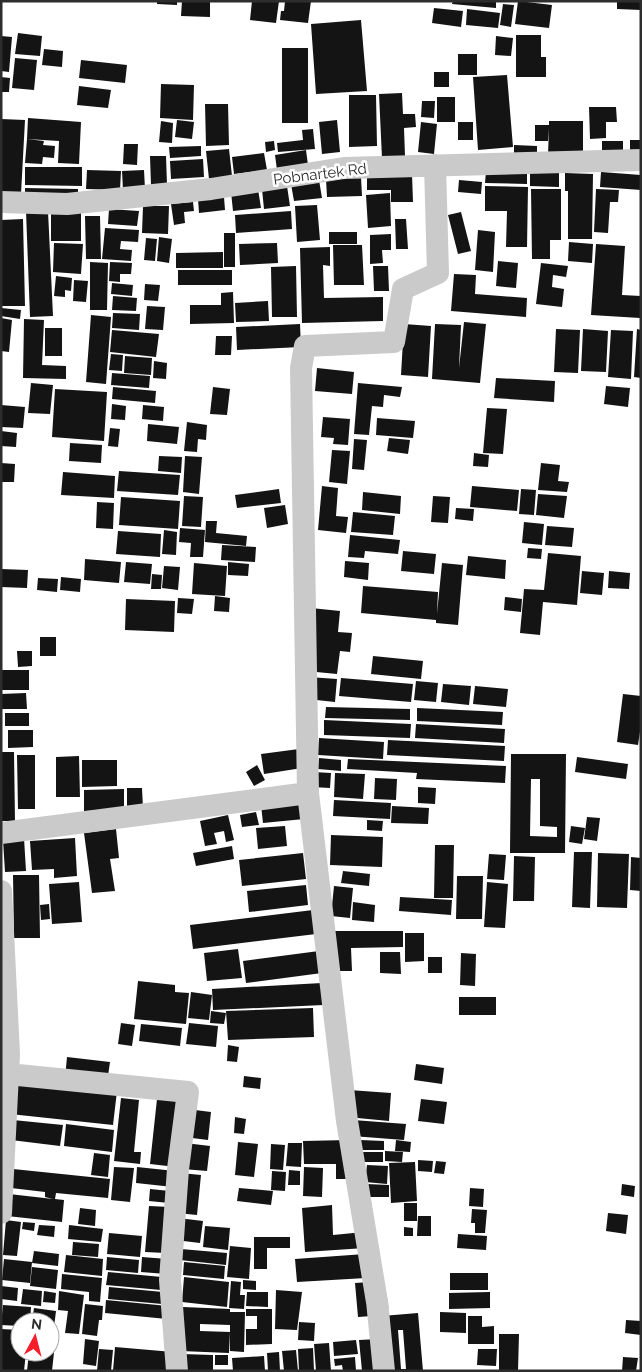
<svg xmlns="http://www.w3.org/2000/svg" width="642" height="1372" font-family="Raleway,sans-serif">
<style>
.building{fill:#141414;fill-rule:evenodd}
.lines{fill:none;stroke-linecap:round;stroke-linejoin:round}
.minor{stroke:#cacaca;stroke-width:22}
.labels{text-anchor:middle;stroke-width:5;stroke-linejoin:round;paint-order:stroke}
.street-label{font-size:15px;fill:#2d2d2d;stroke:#fff}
</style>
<rect width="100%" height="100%" fill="#fff"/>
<path class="building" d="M157,1H177V5L157,4Z
M182,1H210V17L181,16Z
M252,1H279L276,23L250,20Z
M285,1H311L308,23L280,20L281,11H284Z
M453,1H496V8L452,4Z
M518,1L552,5L549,28L515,24Z
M617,1H641V10L617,9Z
M503,4L514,5L511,27L500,25Z
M434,8L463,11L461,27L432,23Z
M467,9L500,13L498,28L466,25Z
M361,20L367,91L316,94L311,24Z
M18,33L42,36L40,56L15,54Z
M516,35H541V57H546V77H516Z
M1,36L12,37L9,72L1,71Z
M496,36L513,38L511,56L495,55Z
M282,48H308V123H282Z
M44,49L63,51L62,67L42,65Z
M458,54H477V75H458Z
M15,58L37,60L34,90L12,88Z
M81,60L127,65L125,83L79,78Z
M434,72H449V87H434Z
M507,75L513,147L478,150L473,77Z
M1,77L10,78L9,92H1Z
M161,84L194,85L193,120L160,118Z
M79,86L111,90L108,108L77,105Z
M402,93L403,114H415L416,127L404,128L405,156L382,158L379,94Z
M349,95H376L377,146L349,147Z
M437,97H455V122H437Z
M422,101H435L434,118L421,117Z
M205,104H228L229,145L206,146Z
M589,107H616L617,122H606V138L590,139Z
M28,118L81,122L79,164L58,163L59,141L27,139Z
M1,119L25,120L21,194L1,193Z
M177,120L194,122L192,139L175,137Z
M337,120L340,152L322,154L319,122Z
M161,121L173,123L172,143L159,142Z
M549,121H583V156L548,155L549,128L548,141H535V125H549Z
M421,122L437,124L434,154L418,152Z
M458,122H473V140H458Z
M313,129L315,149L278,152L277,143L303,140L302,130Z
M27,139L44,141L43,145L55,146L54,158L43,157L42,164L25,163Z
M630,140H641V158H630Z
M274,141L275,150L266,152L265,142Z
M602,141H623V156L602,155Z
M124,144H138L137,165L123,164Z
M514,145L537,146V160L514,159Z
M201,146V156L170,158L169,147Z
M229,149L232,176L209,179L206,151Z
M306,150L308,165L277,170L275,155Z
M264,153L267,170L234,174L232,157Z
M150,156H166L167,185H151Z
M203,159L204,177L171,179L170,161Z
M25,167H82V186L25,185Z
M87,170L121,171L120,190L86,189Z
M144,170L145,189L123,190L122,171Z
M486,171L527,173V184L485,183Z
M530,171H559V187L530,186Z
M601,172L641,175V190L600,187Z
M565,173L593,174L592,239H568V191H565Z
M367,174H412L413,202H391V190H367Z
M361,177L362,196L327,197L326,179Z
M319,180L322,198L294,201L291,184Z
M459,180L482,182L481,194L458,192Z
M287,186L290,206L264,209L262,189Z
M485,186L528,187L527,247H506L507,211H485Z
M25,188L78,189V201L25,200Z
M258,189L261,208L233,211L231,192Z
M531,189H561V240H550V259H532Z
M596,189L619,190L618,202H610L608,233L594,232Z
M390,193L391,226L368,228L366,195Z
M224,197L225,210L199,213L198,199Z
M193,202L194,211L184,212L185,223L174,225L171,204Z
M317,205L320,240L297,242L295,206Z
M143,206H169L168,234L142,233Z
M109,209L139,211L137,226L108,224Z
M26,211H48L53,316L30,317Z
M51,211H81V241H51Z
M291,211L292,229L236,233L235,215Z
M461,212L471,251L458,254L448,215Z
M85,216H100L101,259H86Z
M23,219L25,306H2L1,220Z
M395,219H406L408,249H396Z
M105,228L139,230L138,242L121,241L120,249L132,250L131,261L102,259Z
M478,230L495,232L493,272L475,270Z
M329,232H357V244H329Z
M224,233H235V267H224Z
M391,234V250H382L383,263L370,264V235Z
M159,237L172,239L169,263L157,261Z
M146,238L157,239L155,261L144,260Z
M569,242L593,244L592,263L568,261Z
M54,243L83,244L81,274L53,272Z
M277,243L278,263L240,265L239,244Z
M596,244L625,246L622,295L641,296L640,318L591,315Z
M333,245H362L364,285H334Z
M330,247V266L323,265L324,298L383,297V321L302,323L300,248Z
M223,252V268H176V253Z
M498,261L518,263L516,288L496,286Z
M90,262L108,263L107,310H90Z
M110,262L132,263L131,274H120V282L109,281Z
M541,263L568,266L566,277L553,275L552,287L564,289L562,307L536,304Z
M296,266L297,317H272L271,267Z
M373,266H388L389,291H374Z
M178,270H232V285H178Z
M454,274L476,275L475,294L527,298L526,317L451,311Z
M56,276L72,278L71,291L65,290V297L54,296Z
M74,280L88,281L86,302L73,301Z
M112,283L133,285L132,296L111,294Z
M145,284L160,285L158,301L144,300Z
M233,292L234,323L190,324V305H221V293Z
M113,296L137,298L136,311L112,310Z
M268,301L269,321L236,322L235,303Z
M147,306L165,307L163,330L145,329Z
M1,308L21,310L20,319L1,316Z
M113,313L140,314L139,330L112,328Z
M91,315L111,317L106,384L86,382Z
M1,318L12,320L9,352L1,351Z
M24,319L44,320L42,365L66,366V379L23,378Z
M464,322L486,324L480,383L432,379L435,324L461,325L459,368Z
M300,324L301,347L237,350L236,327Z
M404,324L431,326L428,377L401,375Z
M45,328H62V356H45Z
M556,329L580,330L578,373L554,372Z
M583,329L608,331L606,372L581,371Z
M637,329L641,330V378L634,377Z
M112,330L159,334L156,357L110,352Z
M611,330L633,331L631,379L608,377Z
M216,336H232L231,355H215Z
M111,354L123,355L122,371L109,370Z
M125,356L152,358L151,375L124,373Z
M154,361L167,363L166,379L153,378Z
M317,368L354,372L352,394L315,391Z
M112,373L150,376L149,388L111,385Z
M496,378L555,381L554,402L494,398Z
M31,383L53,385L50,414L28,413Z
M358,383L402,387L400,397L384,395L383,407L372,406L369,435L354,434Z
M606,386L630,388L628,407L604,404Z
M113,387L156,391L155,403L112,399Z
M213,387L230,389L227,415L210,414Z
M55,389L107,392L104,441L52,437Z
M112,404L126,406L125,420L111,419Z
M1,405L25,407L23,428L1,427Z
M143,405L164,407L163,421L142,419Z
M487,408L507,409L503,454L483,453Z
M323,417L350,419L348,445L333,444L334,438L321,437Z
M377,418L415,421L413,438L376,435Z
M187,422L207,425L206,440L198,439L197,452L184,451Z
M148,424L179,427L177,444L147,441Z
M110,428L120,429L118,447L108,446Z
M1,431L17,433L16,447L1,446Z
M389,438L410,440L408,454L387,451Z
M354,439L367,440L364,470L352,469Z
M70,443L102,445L101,463L69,461Z
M332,450L350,451L347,484L329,482Z
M474,453L489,455L488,467L473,466Z
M159,456L182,457L181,473L158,471Z
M185,456L202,457L199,494L183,492Z
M1,463L15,464L14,482H1Z
M541,463L560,465L558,481L569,482L567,492L538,490Z
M119,471L180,475L178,495L117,491Z
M63,472L115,476L114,498L61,495Z
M322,486L338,488L336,516L348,517L346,533L318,530Z
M472,486L519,490L517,511L470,507Z
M279,489L281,503L237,508L235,495Z
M521,489L536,490L534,515L519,514Z
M363,492L401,496L400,514L362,510Z
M538,494L567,496L564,518L536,515Z
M184,496L203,497L201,527L182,526Z
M433,496L450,497L448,523L431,522Z
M121,497L180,501L178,529L119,525Z
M97,502L114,503L113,529L96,528Z
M285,505L288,524L267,528L264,508Z
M456,508L474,509L473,521L455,519Z
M353,512L395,516L393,535L351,532Z
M206,521H217L216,533L247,536L246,546L205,542Z
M524,522L544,524L542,545L522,543Z
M547,526L574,528L572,547L545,545Z
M180,528L205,530L203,557H190L191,543L179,542Z
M164,530L177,532L176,555L162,554Z
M118,531L161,534L160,557L116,554Z
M350,535L400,540L398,554L365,551L364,558L348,557Z
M222,545L256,547L255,562L221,560Z
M528,548L542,549L541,559L527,558Z
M403,551L436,554L434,574L401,571Z
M548,553L581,556L577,605L543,602L540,635L520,633L524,589L544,590Z
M468,556L506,560L505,579L466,575Z
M85,559L121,562L119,583L84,580Z
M345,561L369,563L368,580L344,577Z
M126,562L152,564L150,584L124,582Z
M228,562L249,564L248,576L228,575Z
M194,563L227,566L225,596L192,594Z
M442,563L463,565L458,625L436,623V620L361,613L363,586L438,592L437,614Z
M164,566L180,567L178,590L162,588Z
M1,569L28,570L27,588L1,587Z
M582,571L604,573L602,595L580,593Z
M609,571L630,573L629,589L608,588Z
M152,574L162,575L161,589H151Z
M61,577L81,579L80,592L60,590Z
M38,578L58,579L57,592L37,590Z
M215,596L230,598L229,612L214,611Z
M505,597L522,599L521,612L504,610Z
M178,598L194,599L192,614L177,613Z
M126,599L175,601L174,632L125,630Z
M311,608L340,611L338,632L352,633L350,652L340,651L337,674L306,671Z
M40,637H56V656H40Z
M17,651H32V666L18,667Z
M373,656L423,661L421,679L371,674Z
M1,670H29V690H1Z
M309,677L337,679L335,702L307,699Z
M341,678L413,684L411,702L339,696Z
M416,681L438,683L436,702L414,700Z
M443,684L471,686L469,705L441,702Z
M475,686L508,689L506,707L473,704Z
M26,693L27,709H1V694Z
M623,694L641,696V725L638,745L617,742Z
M326,707L410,709V720L325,718Z
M417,708L503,712L502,725L417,721Z
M5,713H29V726H5Z
M324,720L411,724L410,738L324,735Z
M416,724L505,729L504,743L415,738Z
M8,730H33V747L8,748Z
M319,738L384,742L383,759L318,755Z
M388,740L505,746L504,761L387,755Z
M299,749L302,768L264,774L261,754Z
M1,752H14L15,821H1Z
M511,754H566L565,853H510ZM531,779H540V826L557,827V837L530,836Z
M17,755H35V809H18Z
M79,756L80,797H56V757Z
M577,757L628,764L626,779L575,772Z
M319,758L341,760V771L318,769Z
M348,759L506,766L505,783L416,779L417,773L347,769Z
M82,760H117V786L82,787Z
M257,765L265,780L254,786L246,772Z
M313,772L331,773L330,788L312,787Z
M335,773L365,774L363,799L334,797Z
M375,778L397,779L396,800L374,799Z
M418,787L436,788L435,804L418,803Z
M127,788H142L143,808H127Z
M124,789V810L84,811V790Z
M334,800L391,803L390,819L333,816Z
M303,801L304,819L263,823L261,805Z
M392,806L429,808L428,824L391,823Z
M256,812L259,825L242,827L240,815Z
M228,815L234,840L226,842L224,831L214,833L217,844L205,846L200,821Z
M587,817L600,818L597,841L584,839Z
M367,820L383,821L382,831L367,830Z
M285,826L287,846L258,849L256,828Z
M571,826L585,828L582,844L569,842Z
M116,829L119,858L110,859L115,891L92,893L84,833Z
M331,835L383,837L382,867L330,865Z
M24,838L26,871L5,872L3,840Z
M75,838L77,876L54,878V869L32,870L30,841Z
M435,845H454L453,898H434Z
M232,846L234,859L196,866L193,853Z
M574,852H592L590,908L572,907Z
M303,853L306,879L242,886L239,860Z
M598,853L629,854L627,908L597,907Z
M489,854L506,855L504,880L487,879Z
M514,856L535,857L534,901H513Z
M631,857L641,858V891L630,890Z
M343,871L370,874L369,886L341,883Z
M13,875H39L40,938H14Z
M457,876H483L482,919H456Z
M79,882L82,922L52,924L49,884Z
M487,882L508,884L505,928L484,927Z
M306,885L308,905L249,912L247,891Z
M334,886L353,888L350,918L331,916Z
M400,897L452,900L451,915L399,911Z
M353,902L375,905L374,922L352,920Z
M49,904L50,919L41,920L40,905Z
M313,910L316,934L193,949L190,925Z
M330,931H403V947L351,948L352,971H330Z
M405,933H424V961L405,962Z
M238,949L242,978L207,981L204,953Z
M319,951L322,973L246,983L243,961Z
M380,952H400L401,974L380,973Z
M461,953L476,954L475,986L460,985Z
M428,957H442V973H428Z
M138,981L175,985V992L189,993L186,1024L134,1019Z
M322,983L323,1005L213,1010L212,989Z
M191,992L212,995L209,1020L188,1018Z
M459,997H496V1015H459Z
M313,1008L314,1037L228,1040L226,1011Z
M211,1011L226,1013L224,1024L210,1023Z
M121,1023L135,1025L132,1046L118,1044Z
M189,1023L218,1026L216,1047L186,1044Z
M141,1024L182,1028L180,1046L139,1041Z
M228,1045L239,1047L237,1062L227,1061Z
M67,1057L110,1062L107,1083L65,1078Z
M416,1064L444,1068L442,1084L414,1080Z
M244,1076L261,1078L260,1089L243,1087Z
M14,1079L117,1091L113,1125L10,1114Z
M349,1090L391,1093L389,1121L347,1117Z
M121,1098L139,1100L134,1152H141L140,1164L114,1161Z
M157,1099L183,1102L176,1167L150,1164Z
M421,1099L447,1102L444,1124L418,1121Z
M187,1109L211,1112L208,1140L184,1137Z
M235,1117L246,1119L244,1134L234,1133Z
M13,1120L63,1125L60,1146L11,1140Z
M353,1120L406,1124L404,1140L352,1136Z
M66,1124L114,1130L112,1152L64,1146Z
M349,1140L351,1179H336V1164H304L303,1141Z
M360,1140L384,1141V1150H360Z
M396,1140L411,1142L410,1152L395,1151Z
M238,1142L258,1144L254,1177L235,1175Z
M185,1143L210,1146L207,1171L183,1169Z
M288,1143H302L301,1167L286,1166Z
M271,1144L285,1145L283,1170L270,1169Z
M385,1151L403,1152L402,1162L385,1161Z
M361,1152H383V1162H361Z
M94,1153L110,1155L108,1177L91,1175Z
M418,1160L433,1161L432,1172L418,1171Z
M436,1161L446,1162L444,1174L434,1173Z
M415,1162L417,1201L391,1203L389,1163Z
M367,1165L388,1166L387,1184L365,1182Z
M114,1167L134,1168L130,1202L111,1200Z
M137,1167L175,1171L173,1187L136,1183Z
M304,1167L323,1168L322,1197L303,1196Z
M13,1169L110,1179L108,1198L56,1193L55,1199L64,1200L62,1222L7,1216L9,1194L53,1199L45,1197V1192L11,1188Z
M289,1170L300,1171V1185H288Z
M272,1171L286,1172L285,1191L271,1190Z
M181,1173L201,1175L197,1215L177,1213Z
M366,1184L389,1185V1197H366Z
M622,1184L635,1186L634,1197L621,1195Z
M239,1188L273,1191L271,1205L237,1201Z
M470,1188L484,1189L483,1207L469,1206Z
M150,1189L170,1191L169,1203L149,1201Z
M404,1203H417V1221H404Z
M332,1205L333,1235L364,1232L365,1248L305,1252L302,1208Z
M149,1206L170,1207L166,1253L145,1252Z
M80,1208L96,1210L95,1226L78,1224Z
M472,1209L487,1210L485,1233H475V1223H471Z
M608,1213L628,1215L626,1234L606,1231Z
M418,1216H431V1236H417Z
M178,1218L203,1221L200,1243L175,1240Z
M6,1220L21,1222L17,1256L3,1255Z
M23,1222L35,1223L34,1231L22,1229Z
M39,1225L55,1226L54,1237L37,1235Z
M69,1225L103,1229L101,1242L68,1239Z
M205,1226L230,1228L228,1250L203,1247Z
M404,1227L413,1228V1236H404Z
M109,1233L142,1236L140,1257L107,1254Z
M458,1234L487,1236L486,1250L457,1248Z
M254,1237H290V1248H267V1269H254Z
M73,1242L99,1244L98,1257L72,1255Z
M230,1246L251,1248L249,1279L227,1277Z
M181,1249L227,1253L226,1265L180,1260Z
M34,1251L59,1254L58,1266L32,1263Z
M365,1254L366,1278L297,1282L295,1259Z
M66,1255L103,1259L102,1276L64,1272Z
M107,1257L139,1260L138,1273L106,1270Z
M142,1257L167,1259L166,1274L141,1272Z
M4,1259L32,1262L30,1283L2,1280Z
M184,1262L225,1266L224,1279L183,1275Z
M32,1267L58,1270L56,1289L30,1286Z
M108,1272L162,1277L161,1290L106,1285Z
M450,1273H488V1290H450Z
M62,1274L102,1278L100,1302L89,1301V1292L61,1289Z
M184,1277L229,1282L227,1307L182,1302Z
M243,1280L256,1281V1290L243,1289Z
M231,1281L241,1282L240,1295H245L244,1309L229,1308Z
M369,1282L372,1316L358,1317L355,1283Z
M1,1286L18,1288L17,1301L1,1299Z
M109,1287L163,1292L162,1304L108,1299Z
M23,1289L42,1291L41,1306L21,1304Z
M276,1290L302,1292L297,1330L275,1329Z
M44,1291L56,1293L55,1303L43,1302Z
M59,1291L84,1295L79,1334L65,1333L68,1311L58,1310Z
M247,1292H268V1307L246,1306Z
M490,1292V1308L449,1309V1293Z
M106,1300L168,1306L167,1319L105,1313Z
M85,1304L103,1306L102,1320H99L97,1336L82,1334Z
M3,1305L31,1307L30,1322H20V1326L1,1325Z
M183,1307L230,1309V1312H245L244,1352L230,1351V1315V1325L200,1324V1331L230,1332L229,1353L181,1351Z
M34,1308L56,1311L54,1327H50V1322H32Z
M246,1309H272V1344L246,1345V1329H257V1316H246Z
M440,1312L466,1313V1333L440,1332Z
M418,1313L423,1371H388L382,1316ZM398,1330H403L406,1369H401Z
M468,1316H482V1327L494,1326V1344H468Z
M626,1320L641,1321V1335L625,1333Z
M299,1322L315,1323L314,1341L298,1340Z
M1,1329L20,1330V1352H26L24,1371H1Z
M50,1333L56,1334L52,1371H27L29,1352H50Z
M499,1334H519L518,1371H499Z
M85,1339L99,1341L96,1366L83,1364Z
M378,1339L381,1371H362L359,1340Z
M356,1340L358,1354L334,1356L333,1342Z
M329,1343L331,1371H316L314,1344Z
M115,1347L173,1352L171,1371H113Z
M313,1348L314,1371H299L298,1349Z
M99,1349L113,1350L111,1371H97Z
M478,1349H497L496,1366L477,1365Z
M296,1350L298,1371H284L282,1351Z
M279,1352L280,1371H268L267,1353Z
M182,1354L213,1355V1371H181Z
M215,1355H228V1365H215Z
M264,1356L265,1371H233L232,1358Z
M355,1357L356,1371H343L342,1365L335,1366L334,1359Z
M623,1357L638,1358L636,1371H622Z"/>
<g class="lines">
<path class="minor" d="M1,202L67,204L211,189L344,168L641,160
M308,793L301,368L305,346L394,342L403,289L438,273L435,165
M1,833L308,793L347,1121L378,1308
M1,891L9,1054L1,1213
M8,1074L188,1092L178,1169L170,1280L177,1371
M377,1301L384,1371"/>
</g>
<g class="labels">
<g class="street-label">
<text transform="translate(320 174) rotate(-7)" y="5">Pobnartek Rd</text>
</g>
</g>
<rect width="642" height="1372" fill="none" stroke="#2d2d2d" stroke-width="5"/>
<g transform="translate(35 1337) rotate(7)"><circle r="24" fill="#ffffff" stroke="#ababab"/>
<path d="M0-4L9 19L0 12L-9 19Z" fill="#f61e2a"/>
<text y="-8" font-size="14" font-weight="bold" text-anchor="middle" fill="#2d2d2d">N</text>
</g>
</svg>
